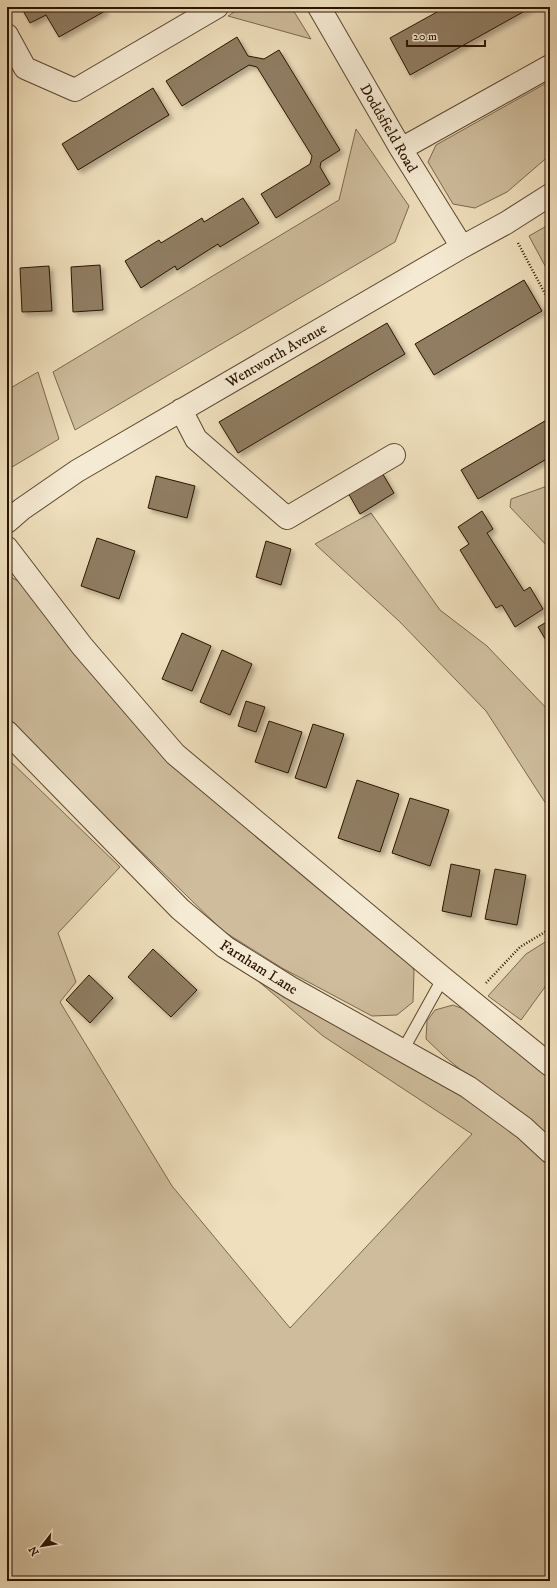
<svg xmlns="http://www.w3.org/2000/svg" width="557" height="1588" font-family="'IM FELL DW Pica',serif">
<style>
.green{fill:#cebc9c;stroke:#7c684e}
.building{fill:#907d62;stroke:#2a1300;filter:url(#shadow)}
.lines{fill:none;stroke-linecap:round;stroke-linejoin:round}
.service-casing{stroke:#5b462f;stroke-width:13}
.minor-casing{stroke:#5b462f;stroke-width:24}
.tertiary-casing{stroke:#5b462f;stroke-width:24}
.path{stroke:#2a1300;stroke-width:2.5;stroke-dasharray:1 2;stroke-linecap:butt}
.service{stroke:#f5ead3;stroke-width:11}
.minor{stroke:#f5ead3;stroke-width:22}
.tertiary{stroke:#f5ead3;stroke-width:22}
.labels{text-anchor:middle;stroke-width:3;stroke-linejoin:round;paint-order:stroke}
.street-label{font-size:15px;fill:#2a1300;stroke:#f5ead3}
</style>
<defs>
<filter id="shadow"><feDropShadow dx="3.5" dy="3.5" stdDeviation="2" flood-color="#0004"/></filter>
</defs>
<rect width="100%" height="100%" fill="#efdfbc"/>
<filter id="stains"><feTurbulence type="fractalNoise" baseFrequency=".005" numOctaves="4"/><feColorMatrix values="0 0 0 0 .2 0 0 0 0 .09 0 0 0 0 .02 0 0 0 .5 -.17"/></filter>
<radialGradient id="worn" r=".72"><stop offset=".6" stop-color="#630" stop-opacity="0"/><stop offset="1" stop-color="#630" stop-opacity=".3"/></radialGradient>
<path class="green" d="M242,7H282L293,10L311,39L228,16Z
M550,81V155L507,192L475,208L453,204L428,162L436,145Z
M356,129L409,206L395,242L75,430L53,372L339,200Z
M550,224V275L529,236Z
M38,372L59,439L7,470V390Z
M550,485V549L510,507L511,499Z
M371,513L440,610L487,646L550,712V805L548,807L486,711L399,621L315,544Z
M7,575L18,581L138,724L406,951L414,971L413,1002L397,1015L372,1016L282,968L223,931L7,721Z
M7,758L120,867L58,933L76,982L60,1002L172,1186L290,1328L472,1134L323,1036L238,964L410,1057L550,1160V1581H7Z
M550,939V980L521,1020L488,996L526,954Z
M453,1005L466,1010L550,1078V1142L445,1057L426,1039L427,1021L435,1010Z"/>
<path class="building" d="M21,7H103L105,11L59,37L46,15L30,23Z
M446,7H532L410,75L390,38Z
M237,37L248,56L264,59L279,50L340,150L321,162L320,167L330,184L276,218L261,194L310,164L312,156L257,67L249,65L182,106L166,81Z
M153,88L169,115L78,170L62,144Z
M243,198L259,223L220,247L218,244L177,270L175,266L141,288L125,261L159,240L161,243L202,218L204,222Z
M100,265L103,310L73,312L71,267Z
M49,266L52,311L22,312L20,268Z
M524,280L542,311L434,375L415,344Z
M387,323L405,354L238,453L219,422Z
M550,418V457L478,499L461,470Z
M381,471L394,493L360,514L347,491Z
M156,476L195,486L187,518L148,508Z
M482,511L493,529L487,533L524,591L530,587L543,609L515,627L502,605L496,608L460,550L469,544L458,527Z
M97,538L135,551L119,599L81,586Z
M266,541L291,549L281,585L256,577Z
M550,620V647L538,627Z
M182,633L211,646L192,691L162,679Z
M222,650L252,664L230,715L200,702Z
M246,701L265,707L256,732L238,726Z
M269,721L302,732L288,773L255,762Z
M313,724L344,734L326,788L295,778Z
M357,780L399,794L380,852L338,838Z
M410,798L449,810L430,866L392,853Z
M451,864L480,870L471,917L442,911Z
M495,869L526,875L517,925L485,919Z
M153,949L197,990L171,1017L128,977Z
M89,975L113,998L90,1023L66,1000Z"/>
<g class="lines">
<g class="service-casing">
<path id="service" d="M403,1050L443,978"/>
</g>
<g class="minor-casing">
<path id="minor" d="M319,7L401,149L462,247
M7,35L25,68L75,90L217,7
M401,149L550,66
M181,410L196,439L287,518L394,455
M7,522L22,509L77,471L462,247L506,223L550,195
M7,548L82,646L175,754L443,978L550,1065"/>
</g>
<g class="tertiary-casing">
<path id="tertiary" d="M7,732L180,909L225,947L291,988L468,1087L524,1128L550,1152"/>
</g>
<path class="path" d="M518,243L550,303
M486,983L520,947L550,929"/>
<use href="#service" class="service"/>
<use href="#minor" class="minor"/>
<use href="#tertiary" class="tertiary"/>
</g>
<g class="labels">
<g class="street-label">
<text transform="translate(389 128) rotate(60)" y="5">Doddsfield Road</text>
<text transform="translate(276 355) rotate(-30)" y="5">Wentworth Avenue</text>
<text transform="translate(259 967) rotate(32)" y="5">Farnham Lane</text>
</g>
</g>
<rect width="557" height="1588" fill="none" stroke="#efdfbc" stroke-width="24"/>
<rect x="8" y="8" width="541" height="1572" fill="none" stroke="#2a1300" stroke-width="2"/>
<rect x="12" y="12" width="533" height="1564" fill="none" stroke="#2a1300"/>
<g transform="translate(42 1546) rotate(239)" stroke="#f5ead3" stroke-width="3" paint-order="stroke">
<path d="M0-3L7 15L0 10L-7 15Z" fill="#2a1300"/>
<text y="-6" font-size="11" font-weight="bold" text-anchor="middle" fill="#2a1300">N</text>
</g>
<path d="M407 40v6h78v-6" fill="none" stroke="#2a1300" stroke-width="2"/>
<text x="413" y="40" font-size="12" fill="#2a1300" stroke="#f5ead3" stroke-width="3" paint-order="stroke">20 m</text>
<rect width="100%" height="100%" filter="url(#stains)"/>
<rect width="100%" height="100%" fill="url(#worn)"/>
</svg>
